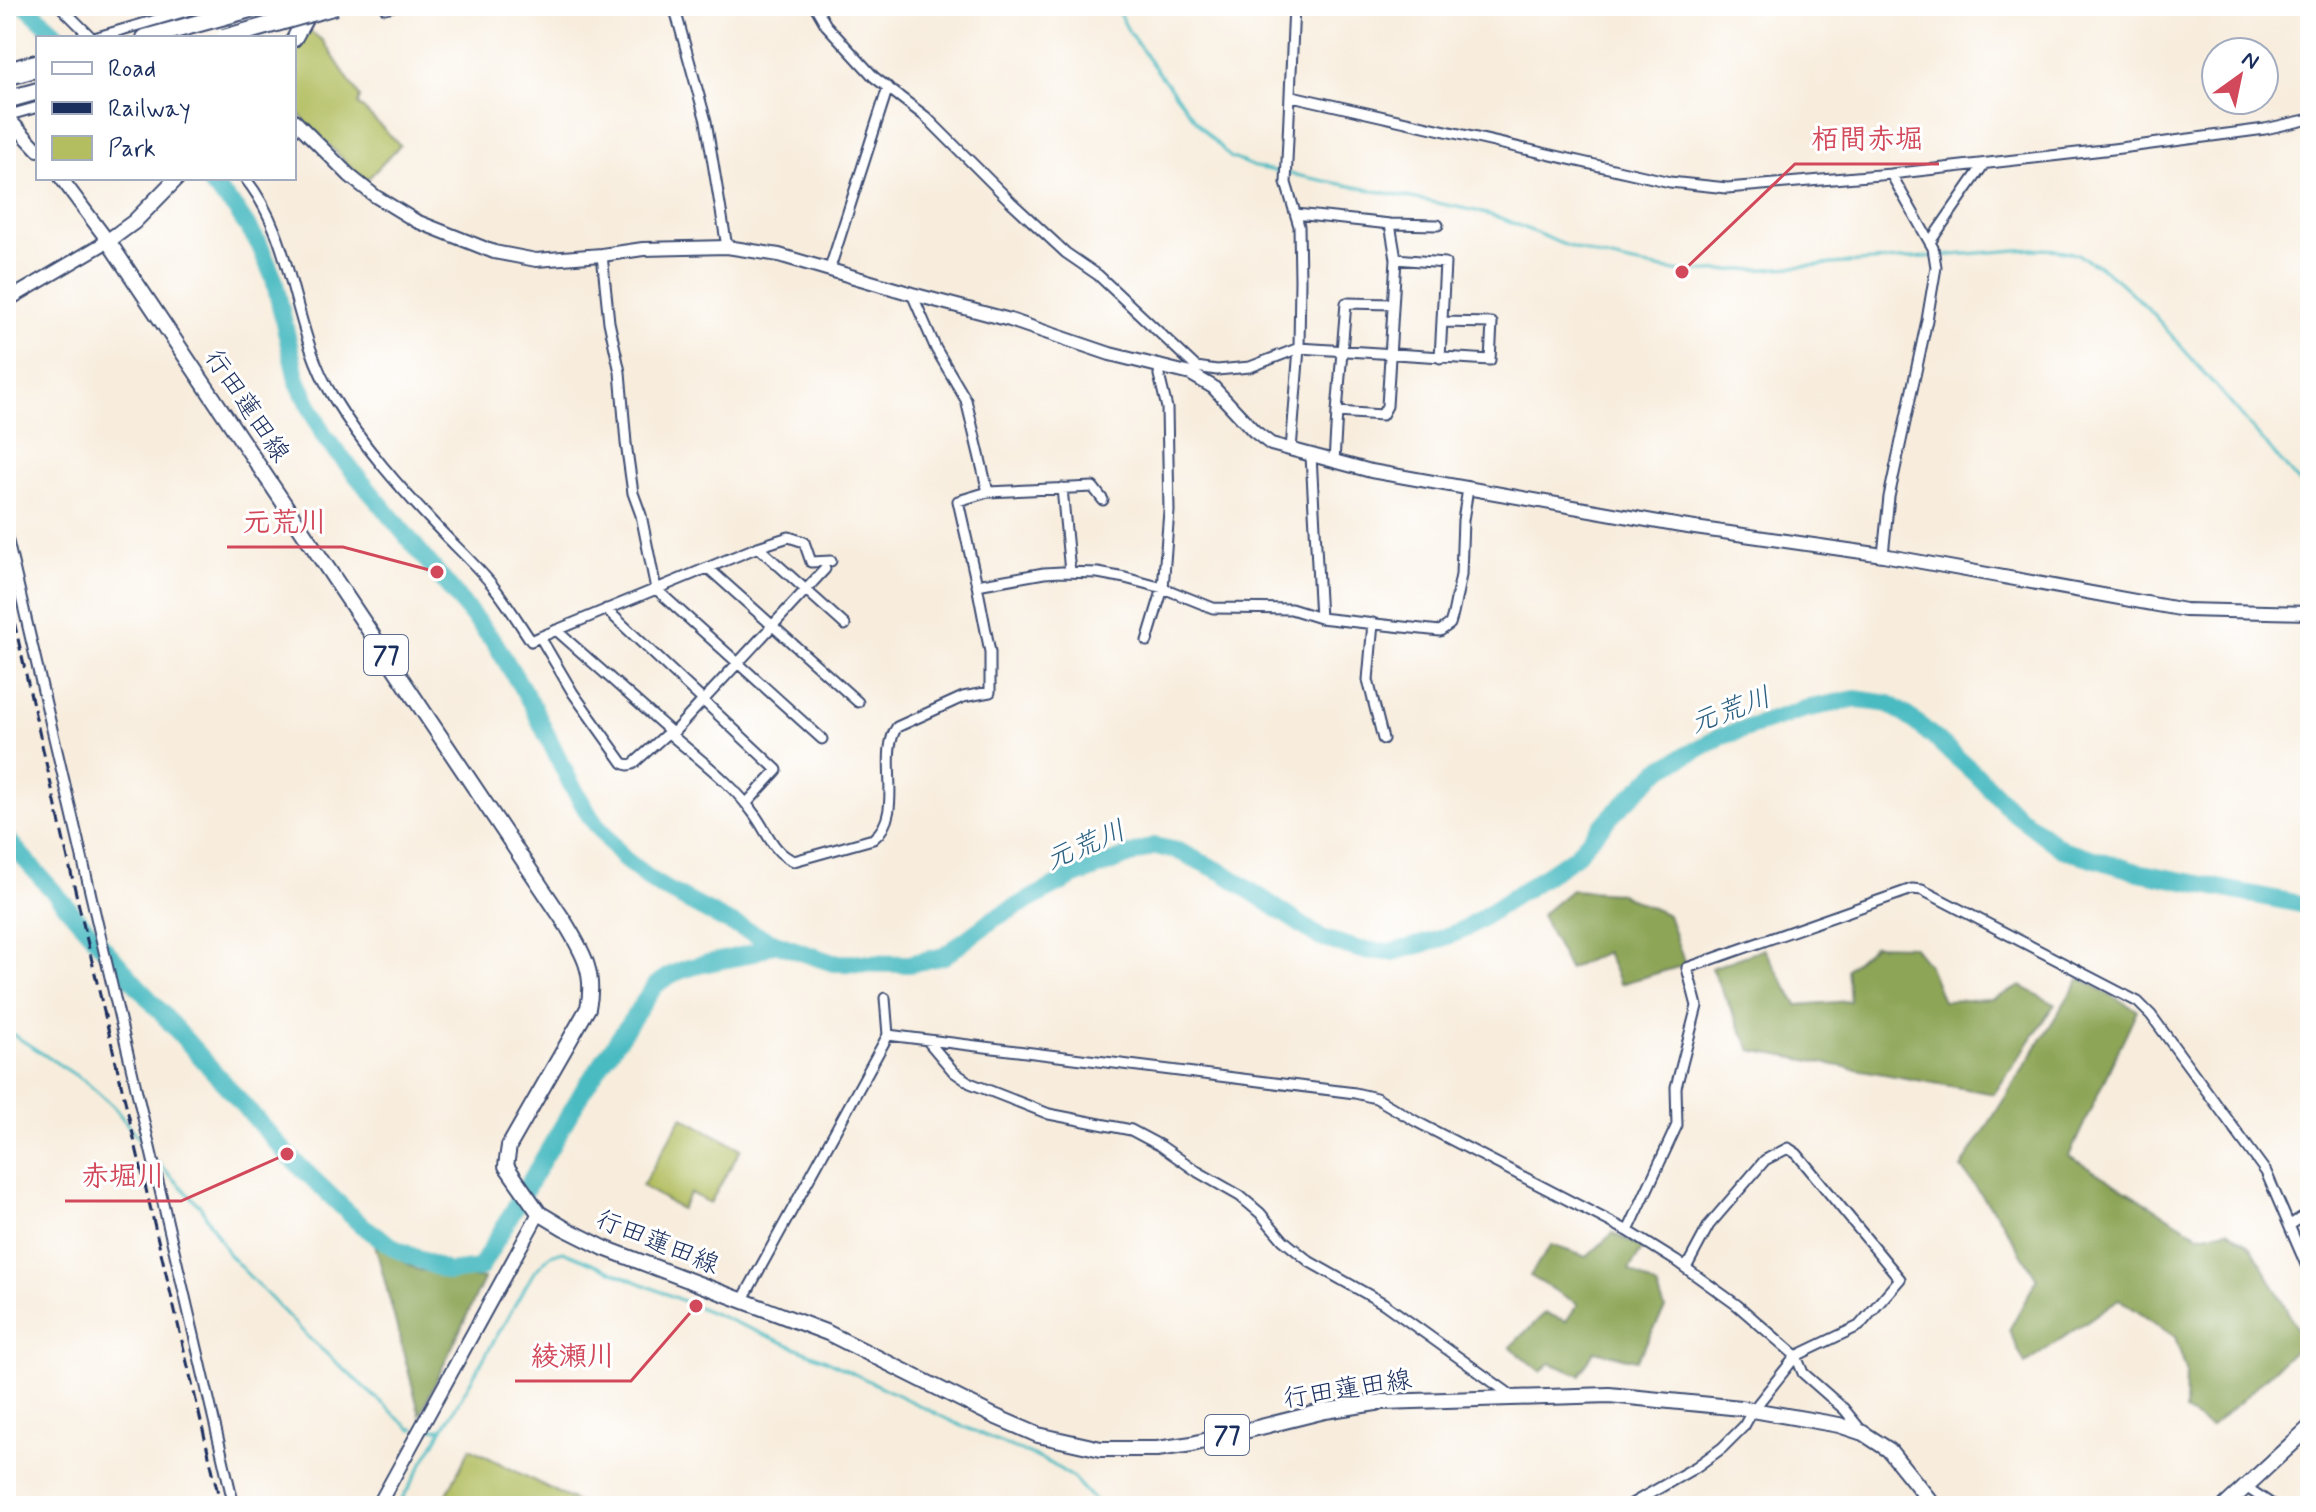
<svg xmlns="http://www.w3.org/2000/svg" width="2316" height="1512" font-family="Mynerve,'Klee One',sans-serif">
<style>
.green{fill:#b2be60;stroke:#66765f;stroke-width:2}
.forest{fill:#8da556;stroke:#546a5a;stroke-width:2}
.lines{fill:none;stroke-linecap:round;stroke-linejoin:round}
.stream{stroke:#4cbbc2;stroke-width:3}
.river{stroke:#4cbbc2;stroke-width:18}
.street-casing{stroke:#3c4c71;stroke-width:13}
.secondary-casing{stroke:#3c4c71;stroke-width:16}
.primary-casing{stroke:#3c4c71;stroke-width:18}
.highway-casing{stroke:#3c4c71;stroke-width:20}
.street{stroke:#fff;stroke-width:9}
.secondary{stroke:#fff;stroke-width:12}
.primary{stroke:#fff;stroke-width:14}
.highway{stroke:#fff;stroke-width:16}
.rail{stroke:#1b2f5e;stroke-width:3;stroke-dasharray:12 6;stroke-linecap:butt}
.highway-bridge-casing{stroke:#3c4c71;stroke-width:20;stroke-linecap:butt}
.highway-bridge{stroke:#fff;stroke-width:16}
.labels{text-anchor:middle;stroke-width:6;stroke-linejoin:round;paint-order:stroke}
.shield{fill:#fff;stroke:#5f6d8e;stroke-width:2}
.shield-label{font-size:24px;font-weight:bold;fill:#1b2f5e}
.street-label{font-size:26px;fill:#1b2f5e;stroke:#fff}
.water-label{font-size:28px;font-style:italic;fill:#2c6081;stroke:#fff}
.leader{fill:none;stroke:#d1495b;stroke-width:3}
.callout-dot{fill:#d1495b;stroke:#fff;stroke-width:3}
.callout-label{font-size:28px;text-anchor:middle;font-weight:bold;fill:#d1495b;stroke:#fff;stroke-width:6;stroke-linejoin:round;paint-order:stroke}
</style>
<rect width="100%" height="100%" fill="#fff"/>
<filter id="ink" filterUnits="userSpaceOnUse"><feTurbulence type="fractalNoise" baseFrequency=".0125" numOctaves="2"/><feDisplacementMap in="SourceGraphic" scale="16" xChannelSelector="R" yChannelSelector="G"/><feConvolveMatrix kernelMatrix="1 2 1 2 8 2 1 2 1" color-interpolation-filters="sRGB"/></filter>
<filter id="wash" filterUnits="userSpaceOnUse"><feTurbulence type="fractalNoise" baseFrequency=".006" numOctaves="4" result="noise"/><feDisplacementMap in="SourceGraphic" scale="32" xChannelSelector="R" yChannelSelector="G"/><feGaussianBlur stdDeviation="1.8" result="paint"/><feColorMatrix in="noise" values="0 0 0 0 0 0 0 0 0 0 0 0 0 0 0 0 0 1.4 0 .05"/><feComposite in="paint" operator="in"/></filter>
<g filter="url(#wash)">
<rect width="100%" height="100%" fill="#f8eddd"/>
<path class="green" d="M310,31L323,41L360,97L358,104L400,145L365,182L294,109V98L297,95L294,92V53Z
M682,1117L741,1149L710,1203L690,1193L681,1209L642,1186Z
M470,1448L584,1506H441Z"/>
<path class="forest" d="M1571,890L1618,893L1668,915L1685,965L1620,984L1606,952L1569,969L1541,915Z
M1874,945L1913,946L1929,966L1943,1001L1993,999L2021,986L2055,1004L1994,1094L1751,1050L1711,968L1764,949L1797,1005L1850,1001L1847,969Z
M2080,978L2137,1010L2069,1156L2199,1235L2228,1230L2253,1249L2304,1341L2239,1403L2210,1427L2185,1412L2186,1370L2175,1337L2119,1299L2025,1364L2009,1330L2037,1279L2001,1220L1961,1168Z
M1613,1233L1643,1248L1629,1270L1657,1287L1665,1309L1637,1360L1594,1351L1580,1375L1550,1363L1541,1372L1510,1347L1545,1313L1566,1321L1578,1304L1530,1276L1551,1245L1587,1257Z
M375,1244L418,1270L484,1279L420,1415Z"/>
<g class="lines">
<path class="stream" d="M1115,6L1129,32L1158,72L1201,127L1230,157L1255,167L1472,210L1504,219L1562,244L1599,256L1638,265L1682,272L1766,269L2032,249C2041,249 2049,249 2058,250C2096,255 2127,288 2153,314L2310,495
M6,1030L86,1082L113,1106L146,1148
M158,1163L200,1206L229,1255L311,1340L411,1429H414
M426,1429H442
M398,1506L534,1272L551,1255L563,1251L828,1361L955,1423L1050,1463L1072,1477L1099,1506"/>
<path class="river" d="M26,6L61,38
M205,178L235,208L259,244L274,279L297,380L324,436L495,643L532,705L571,784L591,818L623,858L656,884L726,921L775,943L833,963L909,964L944,956L995,918L1072,877L1154,846L1178,851L1224,873L1321,938L1361,950L1392,952L1434,941L1465,929L1574,857L1612,815L1659,770L1720,737L1805,709L1855,699L1889,704L1916,722L1978,776L2013,812L2062,849L2138,872L2310,906
M6,838L287,1154L360,1224L396,1249L449,1272L480,1268L584,1089L655,986C678,964 716,963 745,955C756,952 766,947 775,943"/>
</g>
</g>
<g filter="url(#ink)">
<g class="lines">
<g class="street-casing">
<path id="street" d="M60,6L92,38
M385,6V8L394,6
M674,6L706,121L727,247
M815,6L826,25L874,77L926,117L1011,202L1066,253L1098,275L1196,367L1191,374
M94,38L204,6
M6,68L33,60
M1292,96L1670,182L1727,188L1891,174L2113,149L2265,129L2310,119
M6,116L38,107
M245,178C296,241 291,329 333,397C362,445 400,488 439,529C457,548 477,566 493,586C507,603 519,623 531,641L540,637
M1296,214L1390,224L1438,225
M1390,224L1396,259
M1930,242L1984,164
M602,255L609,322L620,372L626,443L633,493L641,515L656,589L822,739
M830,268L888,87
M912,294L936,349L966,400L988,492L958,501L977,585L1044,573L1062,572L1098,573L1125,578L1163,588L1213,608L1291,609L1320,618L1440,631L1450,624L1453,614L1461,575L1463,520L1468,489
M1196,367L1217,370L1250,367L1299,348L1490,360L1492,323L1442,322
M1337,412L1346,303L1393,304
M1291,450L1299,348L1300,279L1299,226L1286,183L1294,6
M1311,456L1320,618
M1334,462L1337,412L1382,415L1387,406L1396,259L1445,263L1440,358
M1062,488L1070,572
M988,492L1093,487L1103,500
M6,533L234,1506
M758,547L789,537L804,542L811,562L831,561
M1883,555L1889,497L1927,320L1936,267L1933,248L1891,174
M708,568L858,702
M606,609L777,770L746,804
M1373,623L1368,680L1383,739
M556,630L670,731L671,735C700,760 732,783 754,814C767,831 773,853 794,861L873,839C906,814 877,756 897,727L963,697L990,692V652L977,585
M1147,641L1163,588L1169,511L1167,408L1159,375L1160,365
M670,731L633,764L628,765L623,763L573,693L540,637L758,547L845,625
M671,735L825,569
M888,1035L1355,1093L1376,1098L1417,1122L1628,1231L1676,1261L1737,1305L1796,1356L1803,1373L1844,1409L1861,1430
M927,1040L954,1072L970,1083L1049,1114L1131,1130L1161,1146L1198,1172L1240,1196L1260,1213L1283,1240L1310,1262L1383,1303L1515,1398
M2290,1225L2310,1212
M1628,1231L1677,1125L1676,1087L1697,1006L1687,968L1912,889L1922,890L1932,895L2138,1002L2151,1015L2266,1172L2310,1274
M742,1301L888,1035L885,998
M2246,1487L2274,1506
M1628,1506L1696,1467L1722,1448L1744,1426L1753,1410L1796,1356L1859,1326L1900,1279L1797,1154L1788,1148L1765,1160L1709,1225L1686,1268"/>
</g>
<g class="secondary-casing">
<path id="secondary" d="M6,116L38,150
M294,120L350,176L375,196L416,221L494,252L536,260L602,255L643,249L727,247L779,255L912,294L1010,320L1110,354L1191,374L1213,387L1254,431L1271,444L1371,471L1681,526L1883,555L2185,610L2310,613
M6,301L108,241L61,178
M378,1506L539,1213"/>
</g>
<g class="primary-casing">
<path id="primary" d="M294,39L310,10
M177,178L134,222L108,241L564,921C582,951 596,972 588,1008L509,1146L506,1166L539,1213L564,1228L604,1248L828,1333L994,1416L1038,1435L1101,1449H1157L1192,1444L1325,1411L1382,1402L1609,1395L1741,1408L1839,1425L1863,1433L1889,1450L1934,1506
M2225,1506L2310,1427"/>
</g>
<g class="highway-casing">
<path id="highway" d="M145,38L261,6
M6,77L38,68
M6,100L38,91"/>
</g>
<use href="#street" class="street"/>
<use href="#secondary" class="secondary"/>
<use href="#primary" class="primary"/>
<use href="#highway" class="highway"/>
<path class="rail" d="M6,586L69,864L221,1506"/>
<g class="highway-bridge-casing">
<path id="highway-bridge" d="M224,38L336,6"/>
</g>
<use href="#highway-bridge" class="highway-bridge"/>
</g>
</g>
<g class="labels">
<g class="shield">
<rect x="364" y="635" width="44" height="40" rx="6"/>
<rect x="1205" y="1415" width="44" height="40" rx="6"/>
</g>
<g class="shield-label">
<text x="386" y="663">77</text>
<text x="1227" y="1443">77</text>
</g>
<g class="street-label">
<text transform="translate(248 405) rotate(56)" y="9">行田蓮田線</text>
<text transform="translate(658 1241) rotate(22)" y="9">行田蓮田線</text>
<text transform="translate(1347 1388) rotate(-9)" y="9">行田蓮田線</text>
</g>
<g class="water-label">
<text transform="translate(1730 709) rotate(-20)" y="10">元荒川</text>
<text transform="translate(1085 844) rotate(-23)" y="10">元荒川</text>
</g>
</g>
<path class="leader" d="M1682 272L1795 164H1939M437 572L343 547H227M287 1154L181 1201H65M696 1306L631 1381H515"/>
<g class="callout-dot">
<circle cx="1682" cy="272" r="8"/>
<circle cx="437" cy="572" r="8"/>
<circle cx="287" cy="1154" r="8"/>
<circle cx="696" cy="1306" r="8"/>
</g>
<g class="callout-label">
<text x="1867" y="148">栢間赤堀</text>
<text x="285" y="531">元荒川</text>
<text x="123" y="1185">赤堀川</text>
<text x="573" y="1365">綾瀬川</text>
</g>
<rect width="2316" height="1512" fill="none" stroke="#fff" stroke-width="32"/>
<rect x="36" y="36" width="260" height="144" fill="#ffffff" stroke="#a4acbf" stroke-width="2"/>
<rect x="52" y="62" width="40" height="12" fill="#ffffff" stroke="#a4acbf" stroke-width="2"/>
<text x="108" y="76" font-size="24" fill="#1b2f5e">Road</text>
<rect x="52" y="102" width="40" height="12" fill="#1b2f5e" stroke="#a4acbf" stroke-width="2"/>
<text x="108" y="116" font-size="24" fill="#1b2f5e">Railway</text>
<rect x="52" y="136" width="40" height="24" fill="#b2be60" stroke="#a4acbf" stroke-width="2"/>
<text x="108" y="156" font-size="24" fill="#1b2f5e">Park</text>
<g transform="translate(2240 76) rotate(33)"><circle r="38" fill="#ffffff" stroke="#a4acbf" stroke-width="2"/>
<path d="M0-6L14 30L0 20L-14 30Z" fill="#d1495b"/>
<text y="-12" font-size="22" font-weight="bold" text-anchor="middle" fill="#1b2f5e">N</text>
</g>
</svg>
